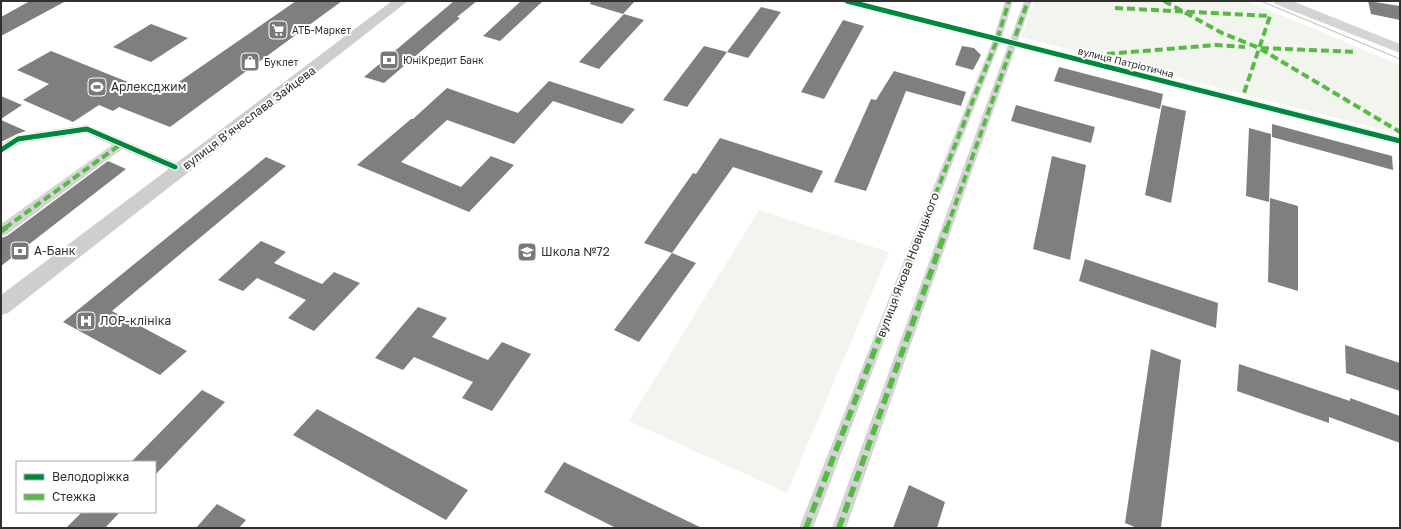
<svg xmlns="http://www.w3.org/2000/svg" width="1401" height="529" font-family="'Golos Text',sans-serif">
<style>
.green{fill:#f1f5ed}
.building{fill:#7f7f7f}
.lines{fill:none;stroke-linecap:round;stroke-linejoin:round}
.pedestrian{fill:#d4d4d4;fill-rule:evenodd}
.minor{fill:#d4d4d4;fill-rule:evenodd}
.tertiary{fill:#d4d4d4;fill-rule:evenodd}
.secondary{fill:#cecece;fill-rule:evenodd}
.tram{stroke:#bcbcbc;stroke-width:1}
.quiet-far1{stroke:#58b947;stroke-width:4;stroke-dasharray:8 4;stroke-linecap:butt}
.quiet{stroke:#58b947;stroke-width:5.5;stroke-dasharray:11 5.5;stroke-linecap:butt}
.cycleway-casing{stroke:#fff;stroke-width:7}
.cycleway{stroke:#00873e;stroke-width:5}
.labels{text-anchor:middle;stroke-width:4;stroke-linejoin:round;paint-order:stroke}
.far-poi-label{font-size:10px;fill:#303030;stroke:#fff;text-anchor:start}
.far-street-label{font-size:10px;fill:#303030;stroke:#fff}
.poi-label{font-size:12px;fill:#303030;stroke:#fff;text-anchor:start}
.street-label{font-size:12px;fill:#303030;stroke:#fff}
</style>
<rect width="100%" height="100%" fill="#fff"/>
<path class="green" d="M1034,1H1247L1400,65V134L1021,37Z
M759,210L889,252L787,493L629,421Z"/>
<path class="building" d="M30,1H66L1,36V17Z
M296,1H342L170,127L119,107L113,111L99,105L73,122L23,100L49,84L17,70L51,51L160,95Z
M454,1H477L457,17L460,18L384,83L364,77Z
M521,1H543L500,41L483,36Z
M591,1H635L623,14L590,4Z
M1368,1L1400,6V20L1371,14Z
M761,7L781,12L748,58L727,52Z
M624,14L644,20L599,69L579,62Z
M843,20L864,26L824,99L801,92Z
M151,24L188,38L151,62L113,47Z
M704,46L727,52L687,107L663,100Z
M962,46L974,48L981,55L973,70L955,65Z
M1059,67L1163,94L1160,109L1054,81Z
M894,71L966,92L961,106L906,91L866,191L834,182L871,99L876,100Z
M549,81L635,109L622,124L553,101L514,144L447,120L401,162L461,187L491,156L514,165L469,212L357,165L411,119H413L447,88L518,113Z
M1,96L22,105L1,119Z
M1016,105L1095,127L1091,143L1011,121Z
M1162,105L1186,111L1171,203L1145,195Z
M1,120L26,131L17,134L1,142Z
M1272,124L1392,156L1393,170L1272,137Z
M1249,128L1271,134L1269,202L1246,196Z
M720,138L823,171L812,193L733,167L672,253L644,243L693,173L696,174Z
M1052,156L1086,165L1070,260L1033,249Z
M266,157L286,166L112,311L187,351L160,375L63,322Z
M108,161L126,169L1,266V238L7,236Z
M1270,198L1298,206V291L1268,282Z
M261,241L286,252L274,263L322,284L334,272L360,283L314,331L288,318L306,300L257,278L243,291L218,280Z
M672,253L696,263L639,342L614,330Z
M1085,259L1218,303L1216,328L1079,281Z
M418,307L447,318L432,337L488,360L502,342L531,354L492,411L462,398L473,382L414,357L403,370L375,358Z
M1345,345L1400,363V391L1346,373Z
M1151,349L1181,360L1161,528H1137L1125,523Z
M1239,364L1350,401V398L1400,416V443L1329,417V423L1237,391Z
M202,390L225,402L155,475V462H131Z
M317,409L468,490L446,520L293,435Z
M564,462L702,528H616L544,492Z
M909,485L945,502L937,528H893Z
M217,504L246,520L239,528H196Z
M82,512H120L105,528H66Z"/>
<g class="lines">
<path class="pedestrian" d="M1005,1H1013L1001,40L924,235L813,528H799L914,235L993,40Z
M1024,1H1032L846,528H832Z"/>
<path class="minor" d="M842,1H859L1400,137V145L843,3Z
M87,125L179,164L181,167L179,170L175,171L171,170L122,149L6,235L1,236V224L112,145L86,133L21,143L1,154V144L18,135Z"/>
<path class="tertiary" d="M1273,1H1292L1400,44V53L1275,4Z"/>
<path class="secondary" d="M392,1H408L8,313L1,315V295Z"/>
<path class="tram" d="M1261,1L1400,59"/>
<path class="quiet-far1" d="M1164,1L1222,33L1259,48L1400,132
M1115,8L1270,16L1244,93
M1261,48L1357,52
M1095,55L1216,45L1245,47
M5,228L121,144
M922,228L997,40L1009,1
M947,228L1028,1"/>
<path class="quiet" d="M1,231L7,227
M806,528L922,227
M839,528L947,227"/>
<g class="cycleway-casing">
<path id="cycleway" d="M847,1L1400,141
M1,150L18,139L87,129L175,167"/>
</g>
<use href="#cycleway" class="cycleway"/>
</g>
<defs>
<g id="supermarket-square" transform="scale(1)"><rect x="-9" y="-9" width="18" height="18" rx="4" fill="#787878" stroke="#fff"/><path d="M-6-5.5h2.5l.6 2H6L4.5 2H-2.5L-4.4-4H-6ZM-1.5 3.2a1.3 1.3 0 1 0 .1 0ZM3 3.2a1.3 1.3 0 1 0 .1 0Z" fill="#fff"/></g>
<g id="bank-square" transform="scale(1)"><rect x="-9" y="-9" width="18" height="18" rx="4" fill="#787878" stroke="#fff"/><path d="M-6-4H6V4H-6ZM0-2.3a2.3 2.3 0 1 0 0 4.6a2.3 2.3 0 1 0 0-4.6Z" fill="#fff"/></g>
<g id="shop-square" transform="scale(1)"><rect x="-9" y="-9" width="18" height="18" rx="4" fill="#787878" stroke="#fff"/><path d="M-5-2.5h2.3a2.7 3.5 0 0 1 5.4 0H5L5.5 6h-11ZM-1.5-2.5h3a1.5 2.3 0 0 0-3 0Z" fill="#fff"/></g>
<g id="stadium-square" transform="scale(1)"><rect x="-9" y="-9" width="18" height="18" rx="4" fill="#787878" stroke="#fff"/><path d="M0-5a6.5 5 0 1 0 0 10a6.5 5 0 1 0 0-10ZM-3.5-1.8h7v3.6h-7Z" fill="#fff"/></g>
<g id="school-square" transform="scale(1)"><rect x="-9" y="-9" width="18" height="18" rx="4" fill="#787878" stroke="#fff"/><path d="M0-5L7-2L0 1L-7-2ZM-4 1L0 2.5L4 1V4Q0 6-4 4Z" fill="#fff"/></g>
<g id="hospital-square" transform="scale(1)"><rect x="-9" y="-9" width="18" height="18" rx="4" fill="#787878" stroke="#fff"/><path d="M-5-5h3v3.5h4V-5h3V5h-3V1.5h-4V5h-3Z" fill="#fff"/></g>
</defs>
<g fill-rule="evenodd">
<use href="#supermarket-square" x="278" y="30"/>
<use href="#bank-square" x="389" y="60"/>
<use href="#shop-square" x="250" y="62"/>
<use href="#stadium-square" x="97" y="87"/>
<use href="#bank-square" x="20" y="251"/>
<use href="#school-square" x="527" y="252"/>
<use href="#hospital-square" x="86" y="321"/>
</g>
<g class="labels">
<g class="far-poi-label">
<text x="292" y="34">АТБ-Маркет</text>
<text x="403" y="64">ЮніКредит Банк</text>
<text x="264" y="66">Буклет</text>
</g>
<g class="far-street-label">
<text transform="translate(1126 62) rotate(14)" y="4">вулиця Патріотична</text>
</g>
<g class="poi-label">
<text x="111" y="91">Арлексджим</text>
<text x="34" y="255">А-Банк</text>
<text x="541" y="256">Школа №72</text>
<text x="100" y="325">ЛОР-клініка</text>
</g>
<g class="street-label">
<text transform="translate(249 118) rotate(-37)" y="4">вулиця Вʼячеслава Зайцева</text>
<text transform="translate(908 265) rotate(-69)" y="4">вулиця Якова Новицького</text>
</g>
</g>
<rect width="1401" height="529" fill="none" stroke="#303030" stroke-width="4"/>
<rect x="16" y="461" width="140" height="52" fill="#ffffff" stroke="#acacac"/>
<rect x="24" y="474" width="20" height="6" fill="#00873e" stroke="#acacac"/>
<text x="52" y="481" font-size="12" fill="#303030">Велодоріжка</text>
<rect x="24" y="494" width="20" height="6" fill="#58b947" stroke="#acacac"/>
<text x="52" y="501" font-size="12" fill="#303030">Стежка</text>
</svg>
